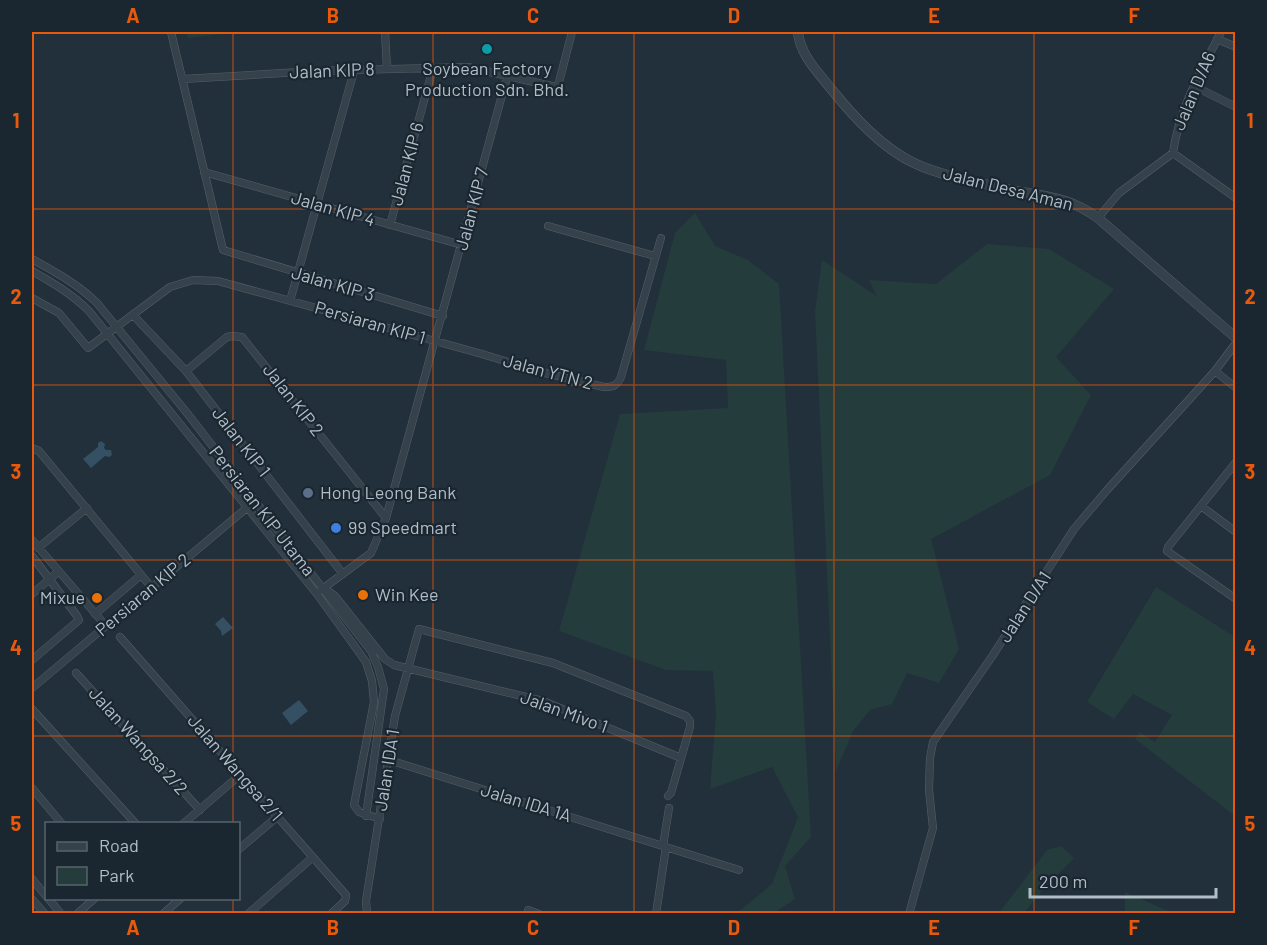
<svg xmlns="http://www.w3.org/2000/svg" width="1267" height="945" font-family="Barlow,sans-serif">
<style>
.green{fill:#243c3b}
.water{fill:#354f63}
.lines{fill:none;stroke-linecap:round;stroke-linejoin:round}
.minor-casing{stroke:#546069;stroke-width:8}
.tertiary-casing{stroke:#546069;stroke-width:10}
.minor{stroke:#36424b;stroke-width:7}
.tertiary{stroke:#36424b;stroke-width:9}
.grid{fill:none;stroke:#e8590c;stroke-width:1.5;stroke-opacity:0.55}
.culture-dot{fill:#0f9aa8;stroke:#1b2730;stroke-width:2}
.service-dot{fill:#5c6f8a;stroke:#1b2730;stroke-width:2}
.shop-dot{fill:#3f7fe0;stroke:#1b2730;stroke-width:2}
.food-dot{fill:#e8710a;stroke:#1b2730;stroke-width:2}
.labels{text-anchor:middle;stroke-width:4.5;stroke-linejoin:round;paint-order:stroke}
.poi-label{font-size:18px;fill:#b1bdc7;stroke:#1b2730;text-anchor:start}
.street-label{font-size:18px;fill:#b1bdc7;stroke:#1b2730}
.neatline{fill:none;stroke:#e8590c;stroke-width:2}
.grid-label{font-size:20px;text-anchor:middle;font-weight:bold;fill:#e8590c}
</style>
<rect width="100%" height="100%" fill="#22303b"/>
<path class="green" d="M186,32H236L188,38Z
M695,213L715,246L748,260L779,284L811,837L785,866L795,899L774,913H737L772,884L798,817L772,767L710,789L716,716L713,671L666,670L559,631L620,414L728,408L726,360L644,350L675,233Z
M987,244L1049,249L1114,289L1056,357L1091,395L1050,475L931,539L959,649L939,683L907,673L892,704L870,710L853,731L836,771L815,311L822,260L877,296L869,280L936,284Z
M1156,587L1235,637V816L1135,739L1140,732L1155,742L1172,715L1133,694L1114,719L1087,702Z
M1061,846L1074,858L1049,883L1024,913H999L1047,850Z
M1125,892L1173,913L1132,914L1125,911Z"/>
<path class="water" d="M101,441L105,444L104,448L106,450H111L112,455L109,457L105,456L91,468L83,459L98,447V443Z
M223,617L233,628L222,636L221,631L215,624Z
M299,700L308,711L291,725L282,713Z"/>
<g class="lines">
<g class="minor-casing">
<path id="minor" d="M171,32L223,250L443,316
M385,32L387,69
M1217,39L1236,47
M183,79L317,71L468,67L556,87L558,86L572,32
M1194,86L1236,107
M1173,153L1236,198
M204,172L462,245
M1098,218L1119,193L1173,153C1179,109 1201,71 1221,32
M390,225L433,68
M548,226L655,256
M32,259C55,272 78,284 97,303L187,413L371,651L378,667L384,689L366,816
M32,271C53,283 72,294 89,311L317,594L366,662L372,681L374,702L354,805L359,812L380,819
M32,298L59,313L88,348L170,287L193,280L218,281L482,354L537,371L604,387C613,387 617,386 621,377L661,238
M290,301L354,71
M133,315L186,371L343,574
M186,371L227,337L232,336L242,337L386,518
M1215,371L1236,388
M32,448L39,451L152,588
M1236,462L1168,547L1167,551L1236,599
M1201,506L1236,532
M32,540L106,626
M38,548L87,508
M32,556L77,616L79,620L32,660
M321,590L371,553L386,518L507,77
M328,591L335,596L385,659L394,665L543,701L681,758
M32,594L58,572
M95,614L141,575
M120,637L346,895L345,901L331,914
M76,673L200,810
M32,688L255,501
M32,709L136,824
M389,760L739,870
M32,788L62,824
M183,824L241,774
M663,846L669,808
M238,850L278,816
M32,879L46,896
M48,898L61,914
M32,899L45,914
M528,910L539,914
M77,914L95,898
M163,914L181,898
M248,914L313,857
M367,914L366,901L395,716L419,629L553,663L686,716L690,721V727L671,793L668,796
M656,914L666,847
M909,914L933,828L929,790L930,758L933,742L993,655L1074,529L1107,490L1215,371L1236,343"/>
</g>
<g class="tertiary-casing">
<path id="tertiary" d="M798,32C800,55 818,72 832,90C854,117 882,148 914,163C938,175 981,183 1007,189C1043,197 1066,195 1098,218L1236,338"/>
</g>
<use href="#minor" class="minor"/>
<use href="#tertiary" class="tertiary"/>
</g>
<path class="grid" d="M233,32V824M433,32V914M634,32V914M834,32V914M1034,32V914M32,209H1236M32,385H1236M32,560H1236M32,736H1236M233,898V914"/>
<circle class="culture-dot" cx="487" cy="49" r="6"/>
<circle class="service-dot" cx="308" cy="493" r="6"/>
<circle class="shop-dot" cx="336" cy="528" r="6"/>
<g class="food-dot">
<circle cx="363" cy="595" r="6"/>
<circle cx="97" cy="598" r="6"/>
</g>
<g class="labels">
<g class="poi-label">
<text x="487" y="75" text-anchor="middle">Soybean Factory<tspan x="487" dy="21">Production Sdn. Bhd.</tspan></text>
<text x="320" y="499">Hong Leong Bank</text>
<text x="348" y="534">99 Speedmart</text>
<text x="375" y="601">Win Kee</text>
<text x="85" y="604" text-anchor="end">Mixue</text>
</g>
<g class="street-label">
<text transform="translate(332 71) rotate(-2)" y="6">Jalan KIP 8</text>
<text transform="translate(1194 91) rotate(-67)" y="6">Jalan D/A6</text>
<text transform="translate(407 164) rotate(-75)" y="6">Jalan KIP 6</text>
<text transform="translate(1008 189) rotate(14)" y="6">Jalan Desa Aman</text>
<text transform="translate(333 209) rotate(16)" y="6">Jalan KIP 4</text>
<text transform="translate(472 209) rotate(-75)" y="6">Jalan KIP 7</text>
<text transform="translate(333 284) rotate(16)" y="6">Jalan KIP 3</text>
<text transform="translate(370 323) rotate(16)" y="6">Persiaran KIP 1</text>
<text transform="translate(548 372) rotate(15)" y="6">Jalan YTN 2</text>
<text transform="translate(293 400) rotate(52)" y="6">Jalan KIP 2</text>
<text transform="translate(241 442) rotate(52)" y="6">Jalan KIP 1</text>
<text transform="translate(262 511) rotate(52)" y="6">Persiaran KIP Utama</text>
<text transform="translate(143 595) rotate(-40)" y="6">Persiaran KIP 2</text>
<text transform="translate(1025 607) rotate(-57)" y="6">Jalan D/A1</text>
<text transform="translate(564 712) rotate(20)" y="6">Jalan Mivo 1</text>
<text transform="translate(138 741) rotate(48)" y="6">Jalan Wangsa 2/2</text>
<text transform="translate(235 768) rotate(49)" y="6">Jalan Wangsa 2/1</text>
<text transform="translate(387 770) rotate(-81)" y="6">Jalan IDA 1</text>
<text transform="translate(526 803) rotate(17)" y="6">Jalan IDA 1A</text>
</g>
</g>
<rect width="1267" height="945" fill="none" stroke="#1b2730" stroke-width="66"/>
<rect x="45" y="822" width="195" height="78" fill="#1b2730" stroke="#57636c" stroke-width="1.5"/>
<rect x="57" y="842" width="30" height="9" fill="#36424b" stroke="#57636c" stroke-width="1.5"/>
<text x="99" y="852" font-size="18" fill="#b1bdc7">Road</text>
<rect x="57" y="867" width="30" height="18" fill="#243c3b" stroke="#57636c" stroke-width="1.5"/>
<text x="99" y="882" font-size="18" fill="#b1bdc7">Park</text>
<path d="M1030 888v9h186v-9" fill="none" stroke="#b1bdc7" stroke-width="3"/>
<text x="1039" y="888" font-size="18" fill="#b1bdc7" stroke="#1b2730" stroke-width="4.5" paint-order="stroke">200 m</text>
<rect x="33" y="33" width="1201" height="879" class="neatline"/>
<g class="grid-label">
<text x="133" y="23">A</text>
<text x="333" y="23">B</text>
<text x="533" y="23">C</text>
<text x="734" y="23">D</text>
<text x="934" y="23">E</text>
<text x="1134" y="23">F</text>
<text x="16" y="128">1</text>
<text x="1250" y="128">1</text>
<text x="16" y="304">2</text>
<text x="1250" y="304">2</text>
<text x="16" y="479">3</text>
<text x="1250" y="479">3</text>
<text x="16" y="655">4</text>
<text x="1250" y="655">4</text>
<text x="16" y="831">5</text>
<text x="1250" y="831">5</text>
<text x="133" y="935">A</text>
<text x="333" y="935">B</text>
<text x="533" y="935">C</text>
<text x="734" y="935">D</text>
<text x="934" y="935">E</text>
<text x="1134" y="935">F</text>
</g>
</svg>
